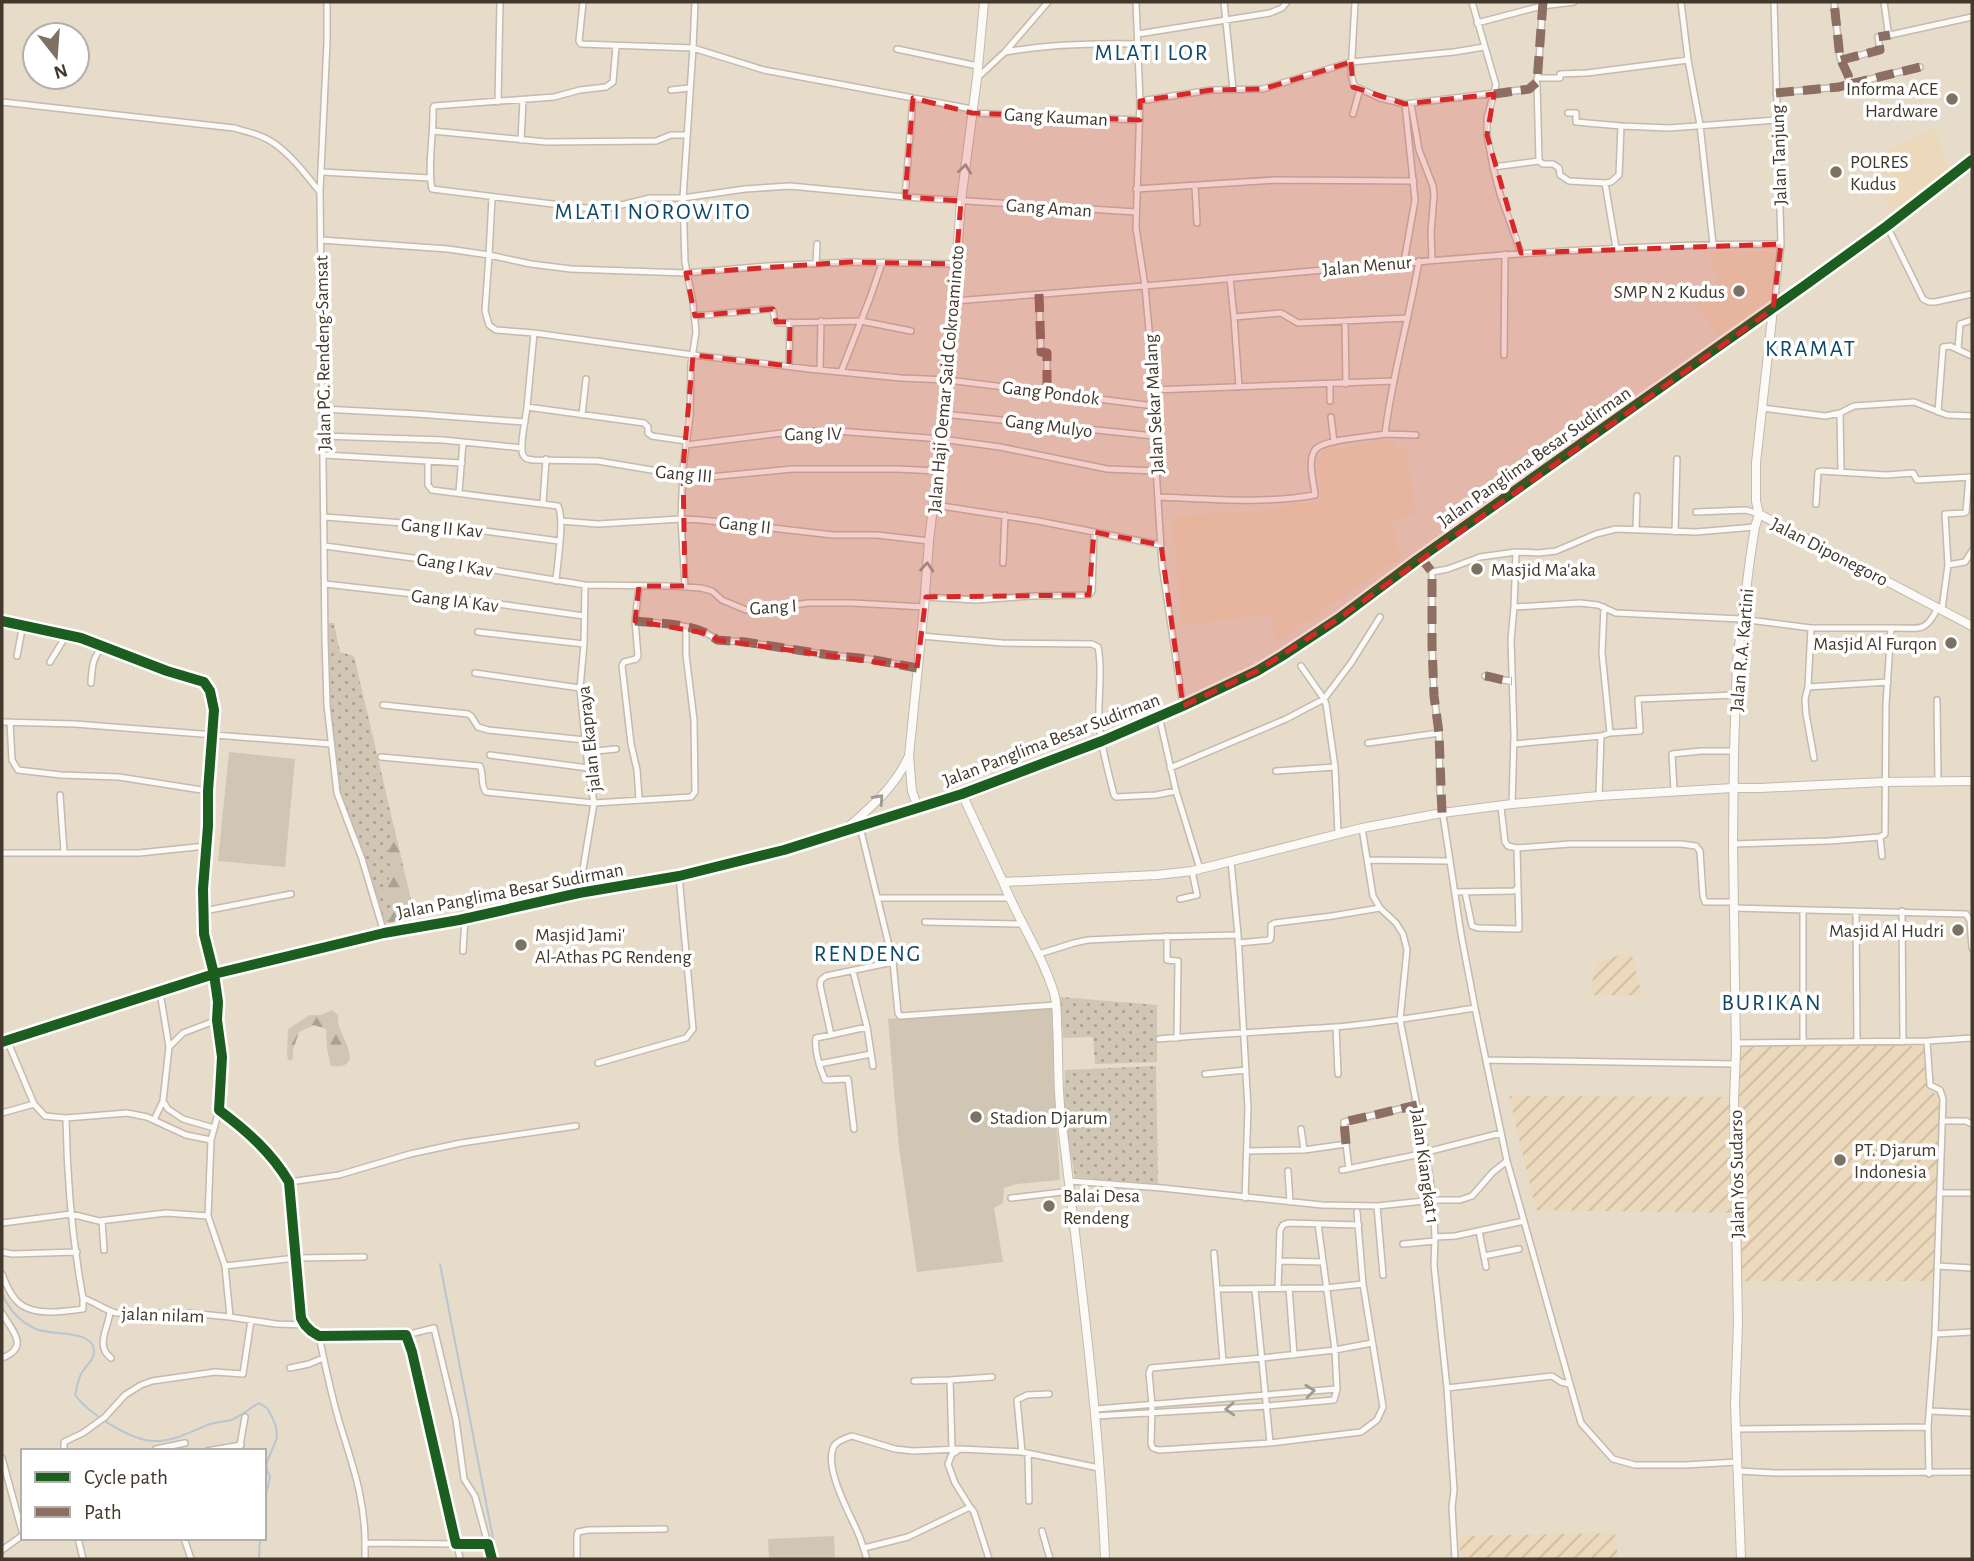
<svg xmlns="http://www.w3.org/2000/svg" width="1974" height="1561" font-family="'Alegreya Sans',sans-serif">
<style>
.built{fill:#ecd8bb}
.industrial{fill:url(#industrial-furrows)}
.grass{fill:url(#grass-dots)}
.forest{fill:url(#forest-firs)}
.garden{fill:#d1c5b4}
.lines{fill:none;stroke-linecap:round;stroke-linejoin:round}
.stream{stroke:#b7c6d0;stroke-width:2}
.street-casing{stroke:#c4baad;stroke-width:8}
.secondary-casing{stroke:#c4baad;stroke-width:10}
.street{stroke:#fbfaf7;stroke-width:5}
.secondary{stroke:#fbfaf7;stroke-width:8}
.quiet{stroke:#8d6e63;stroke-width:9;stroke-dasharray:18 9;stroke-linecap:butt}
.cycleway-casing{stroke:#fff;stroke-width:15}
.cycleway{stroke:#1b5e20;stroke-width:10}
.oneway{stroke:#9e9a92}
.marked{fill:#d62828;fill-opacity:0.2;stroke:#d62828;stroke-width:5;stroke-dasharray:14 9;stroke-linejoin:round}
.poi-dot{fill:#7c7263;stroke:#fff;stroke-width:2.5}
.labels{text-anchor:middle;stroke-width:7;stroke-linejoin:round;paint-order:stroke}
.poi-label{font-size:19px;fill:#42392c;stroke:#fff;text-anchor:start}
.street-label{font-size:19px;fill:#42392c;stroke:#fff}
.quarter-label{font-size:23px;letter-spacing:2px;fill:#0f4869;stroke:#fff}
</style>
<defs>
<pattern id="industrial-furrows" width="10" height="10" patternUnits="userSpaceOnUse" patternTransform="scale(1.75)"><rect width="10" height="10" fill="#ecd8bb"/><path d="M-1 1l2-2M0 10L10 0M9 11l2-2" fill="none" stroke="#ccbaa1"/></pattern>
<pattern id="grass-dots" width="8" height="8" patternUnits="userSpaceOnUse" patternTransform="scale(1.75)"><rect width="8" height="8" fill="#d1c5b4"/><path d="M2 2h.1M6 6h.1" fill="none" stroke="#aba193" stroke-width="1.8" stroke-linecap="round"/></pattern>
<pattern id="forest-firs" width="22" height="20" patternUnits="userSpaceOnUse" patternTransform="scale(1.75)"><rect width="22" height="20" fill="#d1c5b4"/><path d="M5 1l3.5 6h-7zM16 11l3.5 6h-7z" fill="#aba193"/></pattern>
</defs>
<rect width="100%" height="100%" fill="#e7dbca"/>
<path class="built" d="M1935,128L1951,178L1892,216L1869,159Z
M1778,250L1769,306L1721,340L1693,302L1718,281L1708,253Z
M1393,440L1399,451L1406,449L1416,514L1391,521L1398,550L1401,556L1398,562L1387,565L1275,644L1272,614L1182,625L1172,517L1264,510L1323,500L1317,460L1323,451Z"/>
<path class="industrial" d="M1631,952L1642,995H1590L1596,962Z
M1740,1046H1927L1930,1092L1940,1095L1935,1281H1740V1213L1536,1210L1509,1096L1739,1097Z
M1615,1533L1618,1559H1461L1459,1536Z"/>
<path class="grass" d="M325,623H334L340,652L354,656L415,917L381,924L362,859L342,811L331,744Z
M1060,997L1157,1005V1062L1095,1064L1093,1037L1063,1038Z
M1156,1066L1158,1184L1075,1177L1063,1112L1065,1070Z"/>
<path class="forest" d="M392,839L397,840L402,861L399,864V872L406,878L415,917L388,923L387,912L395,906L387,893L391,862L387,847V840Z
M332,1010L338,1015C338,1018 338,1022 339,1026C343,1040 365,1070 331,1066L327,1049L326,1029L314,1025L299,1032L293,1050V1059L289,1061L287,1056L288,1029L310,1015H321Z"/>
<path class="garden" d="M229,752L295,759L285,867L218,861Z
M1053,1009L1054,1086L1060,1180L1017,1184L1004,1188L1003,1203L994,1208L1003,1262L917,1272L899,1148L888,1019Z
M834,1536L835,1559H769L768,1539Z"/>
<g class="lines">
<path class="stream" d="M440,1264L497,1559
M2,1294C9,1309 20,1322 36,1329C51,1336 92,1329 94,1350C95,1360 85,1366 81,1374C78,1380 77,1388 75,1395C88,1413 130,1440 153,1441C173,1442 192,1431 210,1424C217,1422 224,1422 231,1420C241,1416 250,1408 259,1403L267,1408L272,1417L276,1427L277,1438L267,1462V1470L270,1477L264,1503
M259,1559L260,1538"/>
<g class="street-casing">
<path id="street" d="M327,2V42L320,192L325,640L327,705L337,793L362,859L384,933
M583,2L579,41L581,44L693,48L695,2
M1136,2L1140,101L1136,228L1145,286L1152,364L1154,436L1162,565L1183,706
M1224,2L1233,90
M1355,2L1351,74L1354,86L1380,98L1405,104L1415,200L1404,262
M1472,2L1496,85L1487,118V135L1493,167L1500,194L1521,253
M1681,2L1688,60L1700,125L1713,244
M1884,2L1888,31L1890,35L1972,17
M1477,23L1542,6L1574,2
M1138,34L1270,13L1282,8L1287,2
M616,46L613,82L606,87L580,90L554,97L434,106L433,108C434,134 427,166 432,189L585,208H609L650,198H683L745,189L790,186L905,197L1136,212
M897,49L978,66
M1005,52C1050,44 1093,43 1138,44
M1841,60L1880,50L1878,37L1890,35
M977,78L1005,52L1048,2
M1537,78H1560V74L1587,73L1688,60
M1537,84L1539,161
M1850,84L1920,67
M671,90L689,88
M1776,93L1839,87L1850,84L1848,75L1840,58L1834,2
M1140,101L1211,90L1263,89L1351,62L1454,52L1484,47
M2,102L234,128C248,132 263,135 275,144C293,157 306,175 320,192
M498,102L500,2
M1405,104L1529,89C1535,85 1537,82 1538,75L1543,2
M1411,104L1419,150L1433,186L1434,195L1431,232L1432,260
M972,113L1140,120
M1568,113H1576V122L1621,126
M1353,114L1360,89
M433,131L546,142L656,141L671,135H686
M521,140L523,100
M1493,167L1539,161L1543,164H1553L1559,168L1560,175L1569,181L1605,183L1616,248
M322,172L430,178
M1605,183L1611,182L1619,175L1621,126L1669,128L1777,120
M1195,186L1197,223
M1136,189L1274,180L1414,181
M905,197L913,98
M492,198L489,255L531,264L571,269L686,273L768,266L850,262L956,264
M1887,226L1923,299L1929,302H1935L1972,294
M321,240L448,249L489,255L485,311L489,325L496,330L534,333L693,355L809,369L901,378L948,380L1154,406
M816,264L817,244
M1230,278L1234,317L1239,387
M1039,294L1041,352L1047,353V392
M954,301C1017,296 1081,291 1144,286C1356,268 1567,244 1781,244
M1774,306L1781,244L1774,2
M695,316L770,309L773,311L775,321L778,323L861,321L911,331
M1234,317L1281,313L1298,323L1408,318
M1345,321L1346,384
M534,333L527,407L644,423L648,427V433L652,436L686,441
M1958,349L1960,324L1972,320
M1504,355L1505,254
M789,366L790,322
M820,370L821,321
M841,372L870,298L882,263
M1153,390L1393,381
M1330,401V384
M527,407C526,417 519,447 523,455C526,460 528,459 533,460L598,461L699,478L792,469H896L938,471
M1762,408L1825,416L1840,413L1854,406L1914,402L1947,415L1972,416
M323,409L417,414L525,422
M1938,412L1943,347L1950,346L1972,356
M1840,413L1841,471
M943,414L1154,436
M582,415L586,379
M1331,417L1334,442
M1416,435L1385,434C1392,376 1409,319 1419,261
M323,436L443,440L522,448
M686,445L790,432L837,431L941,439L1000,447L1107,469L1157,471
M324,455L462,463
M428,461V485L432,490L558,506C565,519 557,564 556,581
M459,492L463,442
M1158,497C1211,499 1263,504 1315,495C1314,483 1307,461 1315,450C1323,439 1371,437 1385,434
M543,503L546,459
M1816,504L1818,472L1821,471L1886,475L1913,473L1917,480L1972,477
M935,505L1038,521L1161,545
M1696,512L1746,510L1759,514
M325,517L455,527L559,541
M561,521L598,524L681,519L702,520L833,535H877L929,541
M1636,530L1637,496
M1675,532L1677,459
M325,546L457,564L585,585L671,586L701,588L712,591L722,600L746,610L765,609L808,603H853L924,607
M1417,560L1425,563L1432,572V645L1434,696L1439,733L1440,795L1461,934L1475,1008L1507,1161L1581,1423L1613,1459L1635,1465H1685L1737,1462
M1003,563L1005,515
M1948,565L1965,562L1972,551
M1432,572L1448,569L1480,557L1516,552L1539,553L1556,551L1596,534L1616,529L1696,532L1755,527
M325,584L484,602L584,616
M685,586L681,519L683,468L690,416L691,364L696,332L693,303L685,262L683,198L693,48L764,70L972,109
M925,597L976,600L1031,596L1089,595L1092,591L1094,532
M1514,607L1516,552
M1942,609L1948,565L1945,514L1964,513L1966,512L1969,477
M2,621L81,638L167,671L204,682L210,691L214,710L208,791V826L203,889L204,934L214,974L218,1002L217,1020L222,1057L219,1110C247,1131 271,1152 289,1182L301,1318L305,1325L311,1331L319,1336L406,1335L412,1352L456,1544H488L492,1559
M635,621C661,624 698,623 717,640L745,642L829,655L869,659L917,668
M1811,628L1808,687L1805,699L1806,714L1814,758
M1891,628C1919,627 1925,635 1938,607
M478,632L584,644
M921,636L1002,643L1092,644L1098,647C1103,671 1098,694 1099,719C1100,744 1108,770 1114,795L1116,797L1156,795L1176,791
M17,656L23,624
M50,662L67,634
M1301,666L1324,699L1326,704L1335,767L1338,834
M475,673L580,688
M1485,676C1495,677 1502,681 1512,681
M91,683C92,668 92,655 105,646
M1808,687L1888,682
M1937,700L1938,781
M383,705L468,714L471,716L478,727L488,730L585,740
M1159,716L1176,791L1200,869
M2,722L75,724L331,744
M10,722L12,760L18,770L61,775L119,777L208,791
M1610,733L1640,731L1638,699L1735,695
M1368,743L1439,733
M1514,744L1601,736L1610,733L1602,653L1604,607
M586,752L616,749
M490,755L588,768
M381,757L480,766C484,774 480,785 486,792L594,803L691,797L695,792L694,720L686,655V628
M1170,768L1286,719L1324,699L1351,663L1380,617
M1276,771L1335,767
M1674,791L1672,754L1701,751H1734
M60,795L64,852
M1599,796L1601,736
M639,799L637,770L631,744L622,666L624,662L636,659L638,656L635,621L639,586
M1512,804L1514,735L1511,640L1514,607L1580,603L1598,605L1616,613L1741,619L1811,628H1891L1886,704L1885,834L1880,837L1829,841L1733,844
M860,827L893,962L898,1013L900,1016L1056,1005
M1362,828L1373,896L1380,908L1396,923L1403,934L1407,950L1400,1020L1426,1152L1433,1200L1435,1237L1434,1265L1447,1388L1454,1490L1452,1507L1455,1559
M1880,837L1882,856
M1517,848L1570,844H1681L1696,846L1700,851L1703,896L1705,902H1734
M2,853H139L206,846
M1367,860L1450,861
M1231,861L1238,935L1248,1108L1245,1198
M1456,892L1514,891L1518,888L1517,848L1508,846L1505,842L1501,807
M1465,892L1472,926L1478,928L1519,929L1518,888
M579,893L594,803L588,768L580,688L584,644L585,585
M878,898H1010
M1180,899L1197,895L1192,871
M1734,908L1966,914L1970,920L1972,948
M1803,910V1042
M204,911L291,894
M1856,911L1857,1041
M1902,911L1903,1042
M925,922L1022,924
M1167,936V960L1178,961L1177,1038
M1238,943L1270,940L1271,936V925L1275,923L1332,916L1380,908
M463,951L465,919
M1039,954L1074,943L1088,940L1154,937L1238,935
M853,971L867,1027
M160,992L169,1047L163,1101L168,1109L183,1119L214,1128
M1336,1027L1338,1074
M831,1035L816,1038C814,1051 820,1068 825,1080L848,1079L854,1129
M1159,1039C1218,1034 1277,1031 1336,1027C1382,1023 1429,1015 1475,1008
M7,1040L34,1104L45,1116L66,1118L127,1113L147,1117L186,1135L211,1140L219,1110
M1927,1041L1930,1085L1940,1090L1943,1099L1935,1334L1928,1427L1929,1474
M1736,1043L1927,1041L1972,1038
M169,1047L183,1033L217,1020
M1486,1060L1736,1064
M598,1063L686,1038L693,1029L679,876
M819,1064L871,1054
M873,1066L867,1027L831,1035L820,985L821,980L826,976L893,962
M1205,1074L1246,1070
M2,1113L34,1104
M66,1118C67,1179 72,1239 83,1298
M154,1120L163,1101
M1942,1121H1966L1972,1124
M1301,1129L1304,1150
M211,1140L208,1216L225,1266L230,1317L276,1324L305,1325
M1346,1144L1344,1122L1417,1105
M1247,1151L1304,1150L1346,1144L1349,1169
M1342,1170L1411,1156L1501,1133
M1288,1171L1290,1202
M1070,1181L1162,1188L1322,1205L1377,1206L1433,1200H1460L1472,1196L1493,1172L1507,1161
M289,1182L339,1175L410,1154L461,1143L576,1126
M1940,1193H1972
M1011,1198L1071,1191
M1377,1206L1383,1275
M1357,1212L1363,1284L1383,1407L1377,1420L1361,1432L1270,1443L1159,1450L1153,1448L1151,1444L1152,1405L1149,1373L1151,1368L1262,1358L1335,1350L1372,1343
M102,1221L104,1250
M2,1223L71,1214L99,1221L166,1213L208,1216
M1479,1231L1486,1267
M1435,1237L1455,1236L1524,1221
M1403,1244L1435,1241
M2,1252L12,1254L77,1252
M1214,1253L1217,1289
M1484,1256L1519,1249
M1280,1261L1323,1262
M225,1266L296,1258L364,1257
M1937,1266L1972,1268
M2,1274C5,1282 9,1292 15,1299C29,1317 62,1312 83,1309V1298C95,1302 106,1311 116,1313H189L230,1317
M1278,1288L1280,1230L1283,1225L1288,1223L1359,1225
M1289,1288L1294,1355
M1255,1290L1270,1443
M110,1312C108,1329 95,1346 111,1358
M2,1313C13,1332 30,1347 2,1358
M1935,1334L1972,1332
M406,1335L434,1328L456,1420L464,1479L475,1496L488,1544
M319,1336C325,1365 331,1394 339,1421C352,1464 365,1498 365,1543L456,1544
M1223,1361L1217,1289L1326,1288L1363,1284
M290,1368L309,1364L323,1358
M950,1380L992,1377
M914,1381L950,1380L952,1449
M1447,1388L1552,1376L1561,1382L1569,1384
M1096,1409L1337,1389
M1930,1411L1972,1413
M1096,1416L1267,1406L1334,1400L1337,1389L1335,1350L1318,1224
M1736,1429L1928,1427
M156,1449L185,1443
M64,1451V1442L83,1433L105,1417L125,1395L141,1385L152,1381L215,1372L243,1374L251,1320
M207,1451L241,1445
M239,1451L245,1417
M1022,1452L1017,1400L1027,1395L1049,1394
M1028,1454L1029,1501
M2,1458L23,1535L2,1550
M1738,1471L1775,1473L1972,1472
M970,1507L974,1512L989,1559
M1042,1531L1050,1559
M78,1538L83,1559
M184,1538L191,1559
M365,1543V1559
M457,1544L460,1559
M864,1548L908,1537L970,1507L955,1483L948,1464L952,1454L957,1451
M577,1559V1535L578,1532L588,1530L665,1529
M867,1559C864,1551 862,1542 858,1533C850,1514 823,1467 834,1446C838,1440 846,1438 852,1436L895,1449L913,1451L960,1449L1022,1452L1099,1468"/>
</g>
<g class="secondary-casing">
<path id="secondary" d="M1773,309L1756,463V501L1759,514L1972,626
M962,794L1003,882L1157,875L1192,871L1362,828L1442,813L1512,804L1599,796L1733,788H1760L1884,782L1972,781
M918,808L912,791L909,756L924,607L929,541L948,380L961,201L977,78L984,2
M846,829C870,808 894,788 908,758
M1003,882C1018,920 1042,954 1054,993C1057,1003 1057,1014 1057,1024C1059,1054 1057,1085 1061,1115C1078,1263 1099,1410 1105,1559
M2,1042L214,974L384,933L459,920L579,893L679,876L784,850L962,794L1102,741L1183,706L1257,671L1282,656L1338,619L1417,560L1804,286L1887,226L1972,160
M1741,1559L1735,1404L1738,1323L1734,1100L1736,1051L1733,844L1734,751L1737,662L1750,559L1755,527L1759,514"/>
</g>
<use href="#street" class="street"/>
<use href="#secondary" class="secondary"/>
<path class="quiet" d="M1841,60L1880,50L1878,37L1890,35
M1850,84L1920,67
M1776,93L1839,87L1850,84L1848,75L1840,58L1834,2
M1494,94L1529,89L1537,82L1543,2
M1039,294L1041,352L1047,353V392
M1417,560L1425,563L1432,572V645L1434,696L1439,733L1442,813
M635,621C661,624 698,623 717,640L745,642L829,655L869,659L917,668
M1485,676C1495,677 1502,681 1512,681
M1346,1144L1344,1122L1417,1105"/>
<g class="cycleway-casing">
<path id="cycleway" d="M2,621L81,638L167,671L204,682L210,691L214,710L208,791V826L203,889L204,934L214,974L218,1002L217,1020L222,1057L219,1110C247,1131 271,1152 289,1182L301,1318L305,1325L311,1331L319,1336L406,1335L412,1352L456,1544H488L492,1559
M2,1042L214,974L384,933L459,920L579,893L679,876L784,850L962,794L1102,741L1183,706L1257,671L1282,656L1338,619L1417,560L1804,286L1887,226L1972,160"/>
</g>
<use href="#cycleway" class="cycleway"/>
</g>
<defs><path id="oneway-chevron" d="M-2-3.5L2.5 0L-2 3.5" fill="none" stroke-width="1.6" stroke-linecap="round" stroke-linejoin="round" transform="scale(1.75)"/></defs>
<g class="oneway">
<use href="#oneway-chevron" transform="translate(965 169) rotate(-83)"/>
<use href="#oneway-chevron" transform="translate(927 567) rotate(-85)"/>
<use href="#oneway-chevron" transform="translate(879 799) rotate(-48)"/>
<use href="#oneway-chevron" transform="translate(1310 1391) rotate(-6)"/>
<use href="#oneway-chevron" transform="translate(1230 1409) rotate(177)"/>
</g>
<path class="marked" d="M1351,62L1353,87L1405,104L1494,94L1487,135L1521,253L1781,244L1773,309L1338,619L1257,671L1183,706L1161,545L1094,532L1089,595L926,597L917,668L717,640L711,634L635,621L639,586H685L683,468L693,355L789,366L790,322H776L773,309L695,316L686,273L850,262L956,264L961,201L905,197L913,98L972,113L1140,120V101L1211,90L1263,89Z"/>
<g class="poi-dot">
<circle cx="1952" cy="99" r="7"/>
<circle cx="1836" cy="172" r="7"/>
<circle cx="1739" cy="291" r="7"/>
<circle cx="1477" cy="569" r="7"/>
<circle cx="1951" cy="643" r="7"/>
<circle cx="1958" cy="930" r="7"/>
<circle cx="521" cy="945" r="7"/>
<circle cx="976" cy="1117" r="7"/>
<circle cx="1840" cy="1160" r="7"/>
<circle cx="1049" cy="1206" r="7"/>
</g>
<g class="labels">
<g class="poi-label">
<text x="1938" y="95" text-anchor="end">Informa ACE<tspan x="1938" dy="22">Hardware</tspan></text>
<text x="1850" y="168">POLRES<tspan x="1850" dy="22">Kudus</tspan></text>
<text x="1725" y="298" text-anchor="end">SMP N 2 Kudus</text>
<text x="1491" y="576">Masjid Ma'aka</text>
<text x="1937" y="650" text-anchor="end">Masjid Al Furqon</text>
<text x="1944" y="937" text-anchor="end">Masjid Al Hudri</text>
<text x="535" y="941">Masjid Jami'<tspan x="535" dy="22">Al-Athas PG Rendeng</tspan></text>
<text x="990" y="1124">Stadion Djarum</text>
<text x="1854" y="1156">PT. Djarum<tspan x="1854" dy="22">Indonesia</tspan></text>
<text x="1063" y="1202">Balai Desa<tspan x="1063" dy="22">Rendeng</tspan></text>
</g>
<g class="street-label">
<text transform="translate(1056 116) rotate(3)" y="7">Gang Kauman</text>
<text transform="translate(1778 155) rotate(-92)" y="7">Jalan Tanjung</text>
<text transform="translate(1049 207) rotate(4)" y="7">Gang Aman</text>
<text transform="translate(1367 265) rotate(-5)" y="7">Jalan Menur</text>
<text transform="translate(322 353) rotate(-91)" y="7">Jalan PG. Rendeng-Samsat</text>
<text transform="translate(945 379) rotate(-85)" y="7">Jalan Haji Oemar Said Cokroaminoto</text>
<text transform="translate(1051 392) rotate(7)" y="7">Gang Pondok</text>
<text transform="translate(1153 404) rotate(-93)" y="7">Jalan Sekar Malang</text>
<text transform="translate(1049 425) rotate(7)" y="7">Gang Mulyo</text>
<text transform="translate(813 433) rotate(-1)" y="7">Gang IV</text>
<text transform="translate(1534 456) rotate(-35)" y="7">Jalan Panglima Besar Sudirman</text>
<text transform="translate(684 473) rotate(5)" y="7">Gang III</text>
<text transform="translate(745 524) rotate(6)" y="7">Gang II</text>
<text transform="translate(442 527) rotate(5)" y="7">Gang II Kav</text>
<text transform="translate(1830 551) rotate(27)" y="7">Jalan Diponegoro</text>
<text transform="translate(455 564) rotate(9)" y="7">Gang I Kav</text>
<text transform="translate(455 600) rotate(7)" y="7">Gang IA Kav</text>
<text transform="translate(773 606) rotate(-4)" y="7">Gang I</text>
<text transform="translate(1741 650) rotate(-85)" y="7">Jalan R.A. Kartini</text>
<text transform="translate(588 739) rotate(-96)" y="7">jalan Ekapraya</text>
<text transform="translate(1051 739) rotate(-21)" y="7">Jalan Panglima Besar Sudirman</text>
<text transform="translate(510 890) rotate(-11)" y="7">Jalan Panglima Besar Sudirman</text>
<text transform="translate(1426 1166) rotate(82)" y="7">Jalan Kiangkat 1</text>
<text transform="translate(1736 1174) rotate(-91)" y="7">Jalan Yos Sudarso</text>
<text transform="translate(163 1314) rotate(2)" y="7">jalan nilam</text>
</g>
<g class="quarter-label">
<text x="1152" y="60">MLATI LOR</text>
<text x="653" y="219">MLATI NOROWITO</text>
<text x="1811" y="356">KRAMAT</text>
<text x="868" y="961">RENDENG</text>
<text x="1772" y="1010">BURIKAN</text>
</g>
</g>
<rect width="1974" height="1561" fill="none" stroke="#42392c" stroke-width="7"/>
<rect x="21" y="1449" width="245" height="91" fill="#ffffff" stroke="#b3b0ab" stroke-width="2"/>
<rect x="35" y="1472" width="35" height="10" fill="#1b5e20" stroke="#b3b0ab" stroke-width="2"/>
<text x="84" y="1484" font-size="21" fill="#42392c">Cycle path</text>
<rect x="35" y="1507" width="35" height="10" fill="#8d6e63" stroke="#b3b0ab" stroke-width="2"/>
<text x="84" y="1519" font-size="21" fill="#42392c">Path</text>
<g transform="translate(56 56) rotate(163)"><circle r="33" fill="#ffffff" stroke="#b3b0ab" stroke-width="2"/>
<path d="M0-5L12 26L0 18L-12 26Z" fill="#7c7263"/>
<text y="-10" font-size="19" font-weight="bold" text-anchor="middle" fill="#42392c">N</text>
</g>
</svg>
